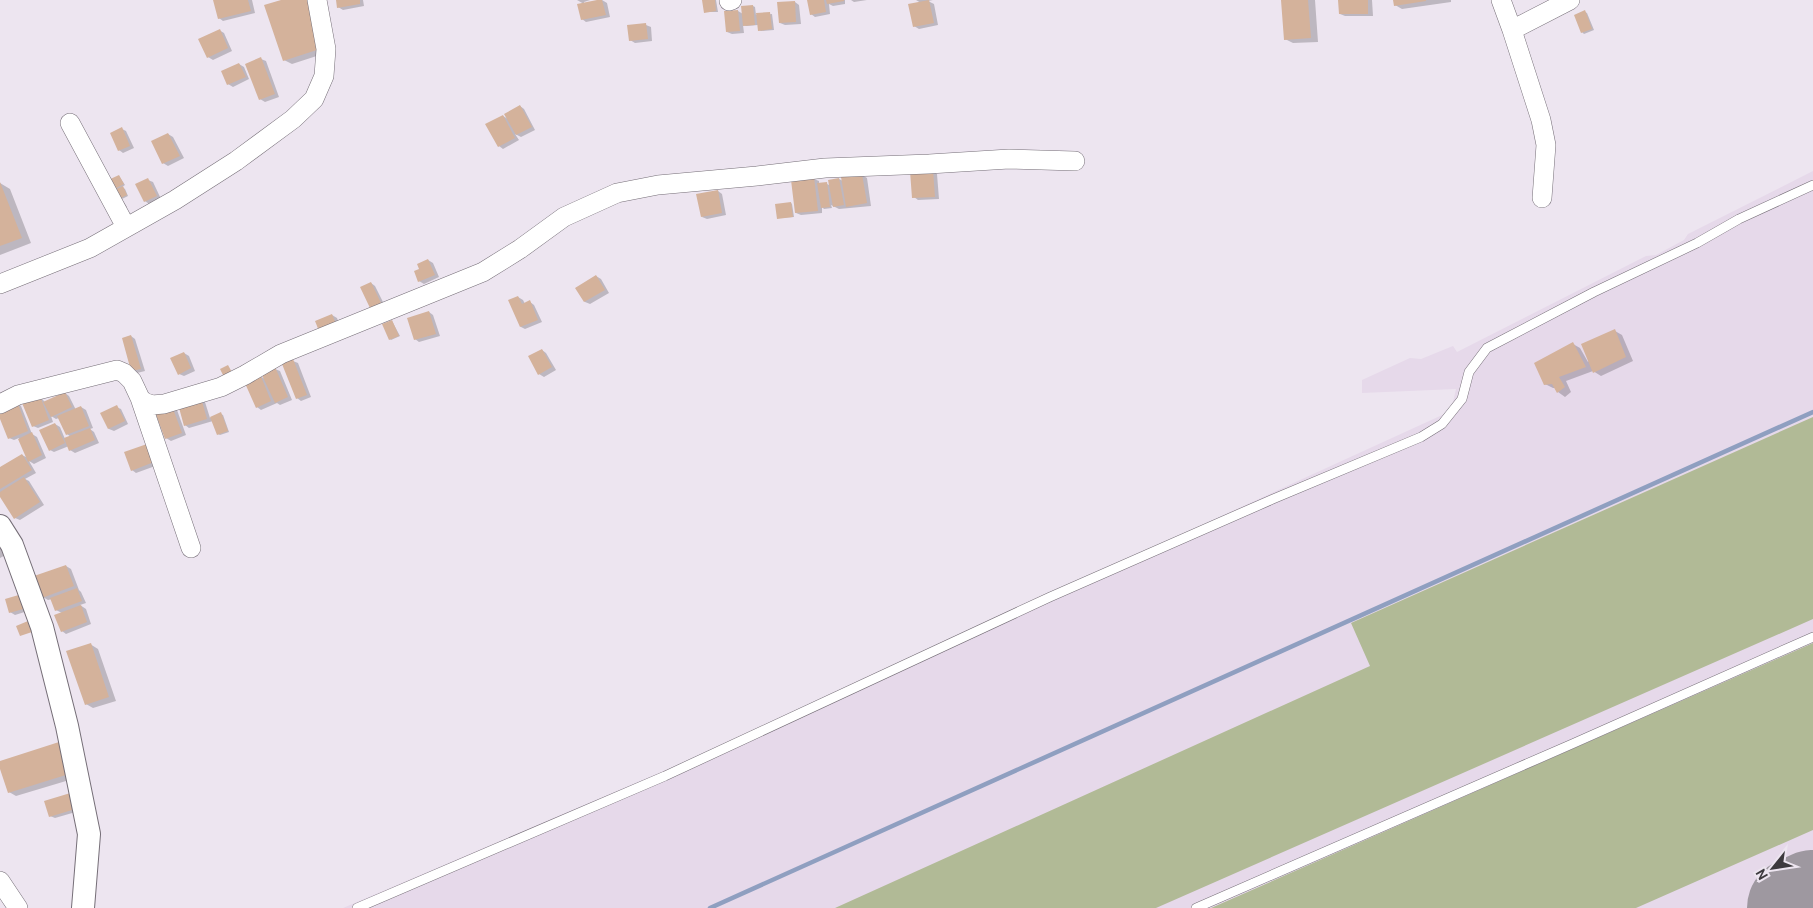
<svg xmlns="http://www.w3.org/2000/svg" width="1813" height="908" font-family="Cabin,sans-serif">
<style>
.built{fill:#e6d9ea}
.green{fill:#b1ba96}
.shadow{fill:#0003}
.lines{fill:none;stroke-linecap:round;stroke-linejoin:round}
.stream{stroke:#8f9fc0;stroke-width:4.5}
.runway{stroke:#9e98a0;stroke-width:102}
.building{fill:#d4b29b}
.service-casing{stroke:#756e77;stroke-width:10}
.minor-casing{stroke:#756e77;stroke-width:20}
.tertiary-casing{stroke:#756e77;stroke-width:24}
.service{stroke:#fff;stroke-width:9}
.minor{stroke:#fff;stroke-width:19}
.tertiary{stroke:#fff;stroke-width:22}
</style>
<rect width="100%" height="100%" fill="#ede5f0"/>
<path class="built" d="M1813,171V908H343L673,767L1451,411L1456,389L1362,393V380L1410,358L1421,359L1453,346L1457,352L1646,256L1656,255L1684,240L1688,234Z"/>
<path class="green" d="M1813,417V619L1156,908H835L1370,666L1351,623Z
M1813,643V830L1636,908H1211Z"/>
<path class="shadow" d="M214,0H252L255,13L223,21L219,18Z
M285,0H312L329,52L292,64L284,60Z
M337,0H363L364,6L343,10L338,7Z
M577,0H590L584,2V4L602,0L607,3L610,17L586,22L582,19L584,4Z
M703,0H716L718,12H705Z
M809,0H845V4L833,6L829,4L830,14L815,17L811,14Z
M851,0H867L854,2Z
M933,0L928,1L934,4L938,25L919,29L914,26L921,3L916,0Z
M1282,0H1315L1318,42L1293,43L1285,39Z
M1340,0H1372L1373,16H1345L1340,14Z
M1394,0H1451V2L1402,9L1395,5Z
M795,2L799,5L801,24L785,25L780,23Z
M753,6L755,7L756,15L772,14L774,30L761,31L759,30L758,25L746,26L743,25L744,33L732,34L727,32L738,11L743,14V7Z
M1585,12L1587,13L1594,30L1584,34L1582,32Z
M646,25L651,27L652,41L635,43L630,40Z
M219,30L224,33L232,51L213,60L208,57Z
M261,59L266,61L279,97L265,102L260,99Z
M239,64L244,67L249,79L233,87L228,84Z
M520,106L524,109L535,130L521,137L515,134L519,140L503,149L499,146L503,116L508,119Z
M122,129L126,131L134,148L123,153L119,150Z
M168,134L173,137L184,158L168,166L163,163Z
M933,171L937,174L939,199L918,200L914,197Z
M862,175L867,178L871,206L839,209L831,205L832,208L824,209L822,207V213L801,215L796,213L793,181L814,179L819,181V184H827L831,186L830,181L839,179L843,181Z
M119,176L125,185L122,187L125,189L128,196L122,199L127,207L122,209L110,191Z
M148,180L153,182L161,199L149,204L145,201Z
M0,183L10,189L31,243L0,255Z
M718,191L722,194L726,215L707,219L702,217Z
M791,203L792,204L794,217L779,218Z
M428,260L433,263L439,277L424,284L419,281L420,270Z
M596,276L601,279L609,293L590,304L585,302L577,288Z
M371,283L375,286L385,306L371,307Z
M518,297L523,300L525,304L530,302L534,305L542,322L525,329L521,327Z
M429,312L433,315L440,336L419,342L415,339Z
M332,315L337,318L342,332L317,322Z
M392,321L400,336L391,340L390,339Z
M1615,331L1622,335L1633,361L1601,376L1593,371L1566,381L1571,392L1565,397L1558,392L1556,388H1553L1545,384L1573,344L1580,348L1588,362Z
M131,336L135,339L145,371L137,373L133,371Z
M542,350L546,353L556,370L544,377L539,374Z
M184,353L189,356L195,371L184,376L179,374Z
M293,361L298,363L311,397L301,401L297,398Z
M275,369L280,371L292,400L280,405L277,403L261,410L257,407L260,376L265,379Z
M65,393L69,396L76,410L81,407L86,410L93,428L90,429L94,432L99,443L75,453L70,450L69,446L54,452L50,450L55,424L60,427L65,439L71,437L67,434L59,418L56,419L51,416L53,422L38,428L33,426L40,397L45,402Z
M201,399L205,402L210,418L221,414L223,415L229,432L220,435L218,434L213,421L189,428L185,425Z
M17,403L21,406L32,434L37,437L46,458L34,464L29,461L36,473L25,479L29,481L44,505L20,520L15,518L0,494V468L22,455L28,458L19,438L14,440L9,438L0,416Z
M116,407L121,409L128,424L114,431L109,429L102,414Z
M172,408L177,410L186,435L171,441L166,438Z
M125,453L158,465L136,473L132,470Z
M0,529L13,551L0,558Z
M66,566L71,569L79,590L81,592L86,603L80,605L86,609L91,624L66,634L62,631V613L56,610L52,599L48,600L43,597Z
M6,600L31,610L15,615L10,612Z
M90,644L98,649L116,701L93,708L86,704Z
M59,744L76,778L16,796L9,792L0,762Z
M46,802L86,809L55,818L50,816Z"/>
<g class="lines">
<path class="stream" d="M710,908L1813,412"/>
<path class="runway" d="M1798,908L1813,901"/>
</g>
<path class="building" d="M213,0H248L251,11L218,19Z
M281,0H307L323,48L283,61L264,5Z
M336,0H360V4L337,8Z
M597,0H602L606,15L581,20L577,4Z
M702,0H715L716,11L704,13Z
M807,0H824L826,12L810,15Z
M826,0H844V1L827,4Z
M929,0L934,23L913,27L908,4Z
M1281,0H1308L1311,38L1284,40Z
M1338,0H1368V14H1339Z
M1393,0H1426V1L1394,6Z
M795,1L796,22L779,23L777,2Z
M753,5L755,25L743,26L741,6Z
M738,10L740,31L726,32L724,11Z
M1585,10L1592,29L1581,33L1574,15Z
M770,12L772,29L758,31L756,13Z
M646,23L648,39L629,41L627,25Z
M220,29L228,48L207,58L198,39Z
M261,57L275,94L259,100L245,64Z
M239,63L246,77L227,85L221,71Z
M520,105L532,127L516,135L504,114Z
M503,115L515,138L498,147L485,124Z
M122,127L130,146L118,151L110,133Z
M168,133L180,156L162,164L151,141Z
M933,170L935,197L912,198L910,171Z
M862,174L867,203L846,207L841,177Z
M119,175L124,184L109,192L104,182Z
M814,177L818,211L795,213L791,180Z
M148,178L157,196L144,202L135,184Z
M839,178L844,205L833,207L828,180Z
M0,182L22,238L0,246Z
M827,182L830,207L821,208L817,183Z
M123,186L127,195L121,198L125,206L119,209L110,192Z
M718,190L722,213L701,217L696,194Z
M791,202L793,217L777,219L775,204Z
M428,259L435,275L418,282L414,271L419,269L417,264Z
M596,275L605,290L584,302L575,288Z
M371,282L381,303L370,308L360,287Z
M518,296L522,304L530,300L538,320L520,327L508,300Z
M429,311L436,334L414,340L407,318Z
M332,314L338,329L321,336L315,321Z
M392,320L399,336L389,340L382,324Z
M1615,329L1626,357L1593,373L1581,344Z
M131,335L141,369L131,371L122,338Z
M1573,342L1586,367L1559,377L1565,387L1557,393L1552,384L1544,385L1534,363Z
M542,349L552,367L538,375L528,356Z
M184,352L191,368L178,375L170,358Z
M293,359L307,395L296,399L282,364Z
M228,365L234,376L226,381L220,369Z
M275,367L288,397L275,403L261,373Z
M260,374L271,401L256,408L244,381Z
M65,392L72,407L51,417L43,402Z
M40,396L49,420L32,427L22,403Z
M201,398L207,419L184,426L178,404Z
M17,401L28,431L8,439L0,419V408Z
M117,405L125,421L108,429L100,413Z
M81,406L89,426L66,435L57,416Z
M172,406L182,433L165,439L155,412Z
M221,412L228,431L217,435L210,417Z
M55,423L65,443L49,451L39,430Z
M90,428L95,440L69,451L64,438Z
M32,432L42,455L28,462L18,439Z
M147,444L154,462L131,471L124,452Z
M22,454L32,470L0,489V467Z
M24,477L40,502L14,519L0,497V492Z
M66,565L74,586L42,598L34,576Z
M77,588L82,601L55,611L50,598Z
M22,594L27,608L9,613L5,599Z
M81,605L87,622L61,632L54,615Z
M28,621L32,632L20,636L16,626Z
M91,643L109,697L85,705L66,651Z
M59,742L69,774L8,793L0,769V761Z
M77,791L82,807L49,817L44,801Z"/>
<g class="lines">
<g class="service-casing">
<path id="service" d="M357,908L665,776L1050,597L1273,499L1421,437L1442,424L1462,399L1469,372L1487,348L1594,292L1697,243L1739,219L1813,185
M1196,908L1572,744L1813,637"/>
</g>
<g class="minor-casing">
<path id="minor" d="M1501,0L1512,30L1541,120L1546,145L1542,198
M729,1L732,0
M1512,30L1570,0
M70,123L126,227
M0,284L90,248L175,200L236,161L293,119L314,99L324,76L326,49L317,0
M140,398L191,548
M0,404L18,395L117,370L124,373L132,381L140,398L144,402L152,405L164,404L221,387L245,375L281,354L483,272L520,249L564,217L617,193L658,185L757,176L825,168L929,164L1009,159L1075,161
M0,881L18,908"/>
</g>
<g class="tertiary-casing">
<path id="tertiary" d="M0,526L12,545L42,627L67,726L89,834L83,908"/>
</g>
<use href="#service" class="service"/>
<use href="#minor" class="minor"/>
<use href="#tertiary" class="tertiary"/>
</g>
<g transform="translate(1773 868) rotate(240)" stroke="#ede5f0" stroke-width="4" paint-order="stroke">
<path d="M0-4L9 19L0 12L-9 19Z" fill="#3d3a3e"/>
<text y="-8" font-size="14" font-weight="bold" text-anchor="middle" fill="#3d3a3e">N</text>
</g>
</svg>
